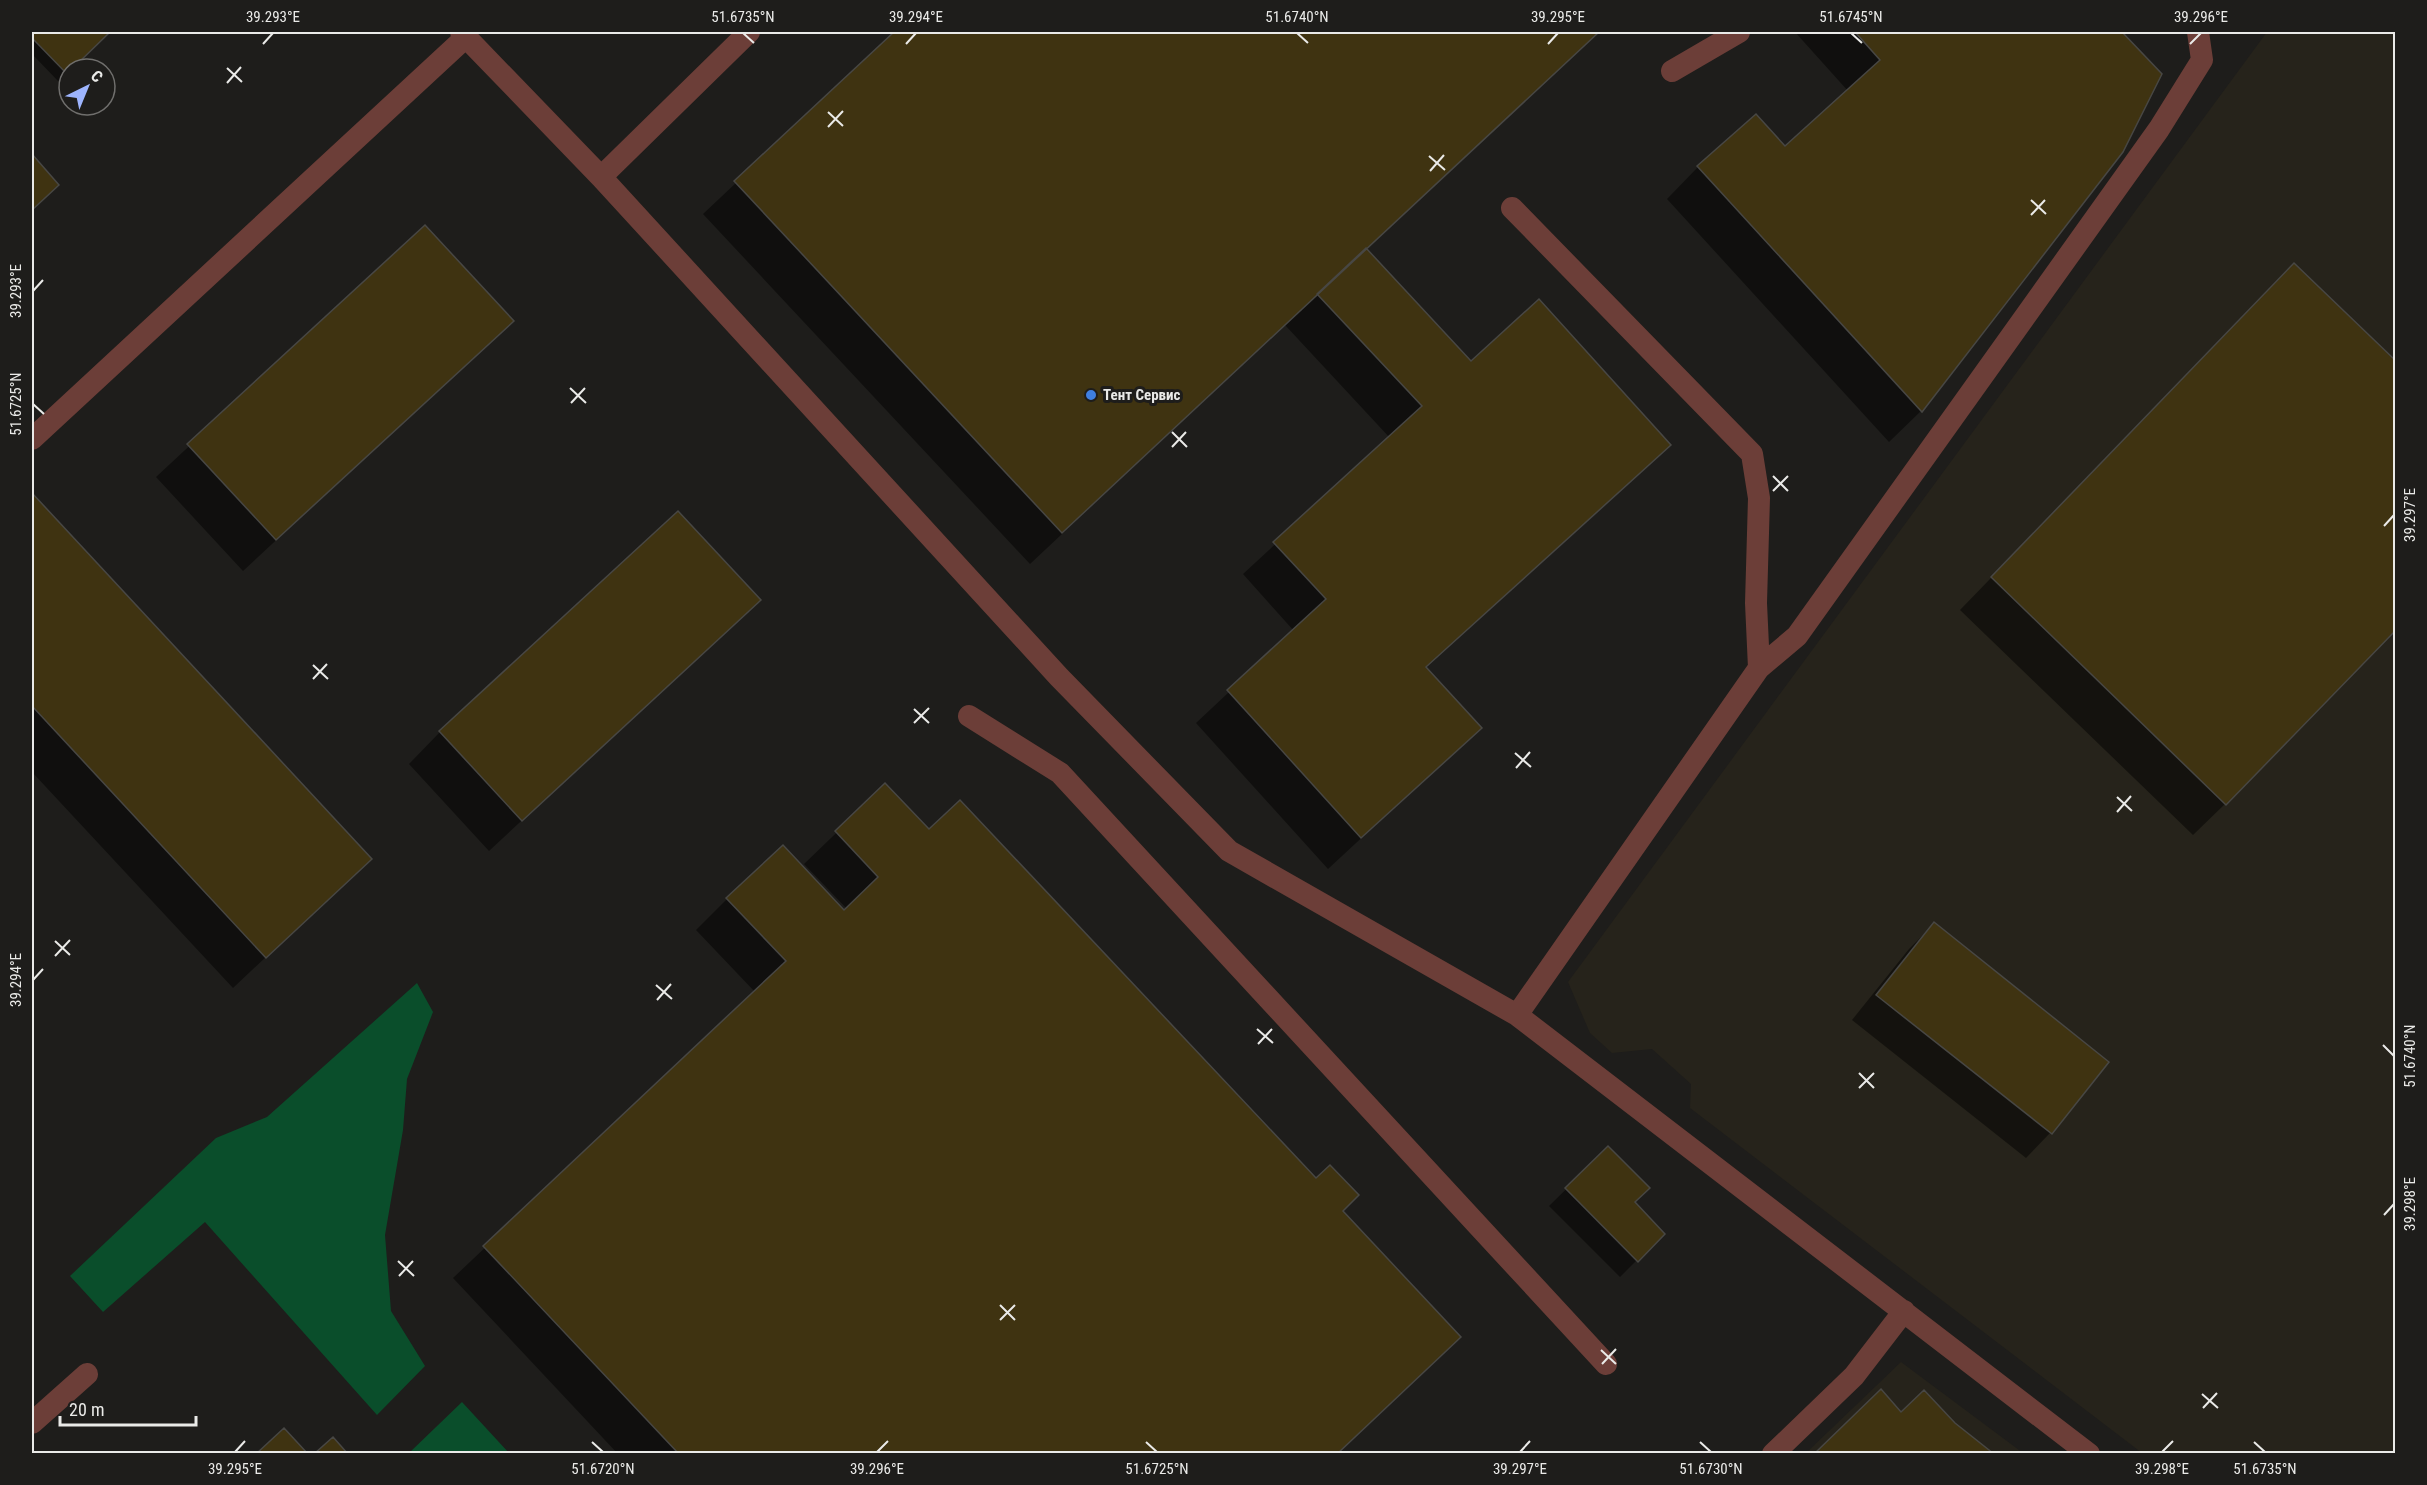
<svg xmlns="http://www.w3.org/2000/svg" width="2427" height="1485" font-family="'Roboto Condensed',sans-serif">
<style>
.built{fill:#26231b}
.forest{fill:#0a4e2b}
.shadow{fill:#0007}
.building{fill:#3f3311;stroke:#484744;stroke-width:1.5}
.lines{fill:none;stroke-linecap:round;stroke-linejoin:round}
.lane{stroke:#6c3e38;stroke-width:22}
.ticks{fill:none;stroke:#eaeae8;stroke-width:2}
.shop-dot{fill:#3f7fe0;stroke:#1e1d1b;stroke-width:2}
.labels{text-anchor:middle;stroke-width:6;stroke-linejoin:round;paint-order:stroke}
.poi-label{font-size:15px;font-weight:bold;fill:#eaeae8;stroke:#1e1d1b;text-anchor:start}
.neatline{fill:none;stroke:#eaeae8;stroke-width:2}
.ticks-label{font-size:15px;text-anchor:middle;fill:#eaeae8}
</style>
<rect width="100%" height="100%" fill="#1e1d1b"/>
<path class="built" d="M2267,32H2395V1453H2142L1690,1108L1691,1084L1652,1049L1612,1053L1590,1033L1568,982Z
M1901,1362L2023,1453L1805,1454Z"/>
<path class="forest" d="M417,983L433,1012L407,1079L403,1130L385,1235L391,1311L425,1366L377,1415L205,1222L103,1312L70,1276L216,1138L267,1117Z
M462,1402L509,1453H409Z"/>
<path class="shadow" d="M32,32H108L58,81L32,54Z
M896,32H1599L1365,249L1471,363L1669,444L1637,476L1426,668L1480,728L1328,869L1196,723L1294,631L1243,574L1390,438L1285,325L1030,564L703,214Z
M1795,32H2120L2161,74L2122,151L1921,411L1889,442L1667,199L1698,167L1785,148L1848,91Z
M32,157L57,185L32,210Z
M425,227L512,321L243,571L156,477Z
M2263,297L2225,804L2193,835L1960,610Z
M32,495L370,859L233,988L32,772Z
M759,600L489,851L409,764L440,732Z
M885,786L929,831L1341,1211L1337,1454H618L453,1278L755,992L696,930L727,899L843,912L847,909L804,864Z
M1934,924L2107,1062L2050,1133L2026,1158L1852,1020L1909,949Z
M1608,1148L1633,1203L1663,1234L1620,1277L1549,1206Z"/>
<path class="building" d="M32,32H110L72,69H69L67,74L32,38Z
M894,32H1599L1062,533L734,181Z
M1855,32H2122L2162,74L2123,152L1922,412L1697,166L1756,114L1785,146L1880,60Z
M32,154L59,185L32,210Z
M425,225L514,321L276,540L187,444Z
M1366,248L1471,361L1539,299L1671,445L1426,667L1482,728L1361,838L1227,690L1326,599L1273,542L1422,406L1317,294Z
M2294,263L2396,361V630L2226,805L1991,577Z
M32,493L372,859L266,958L32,706Z
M678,511L761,600L522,821L439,731Z
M885,783L929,829L960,800L1316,1178L1330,1165L1359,1195L1343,1211L1461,1337L1337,1454H679L483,1246L786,961L726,898L783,845L844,910L878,877L835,831Z
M1934,922L2109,1062L2052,1134L1876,995Z
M1608,1146L1650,1188L1635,1202L1665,1234L1638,1262L1565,1188Z
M1881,1389L1901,1412L1924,1390L1955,1423L1994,1454H1814Z
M284,1428L308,1454H256Z
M333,1437L348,1454H314Z"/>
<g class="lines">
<path class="lane" d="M461,32L601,177L1059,677L1229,851L1517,1015L2089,1454
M1672,71L1739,32
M601,177L749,32
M1512,208L1752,454L1759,498L1756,603L1759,668
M32,439L466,37
M969,716L1060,773L1606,1364
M1517,1015L1759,668L1797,636L2159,129L2202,60L2198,32
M32,1423L87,1374
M1773,1454L1854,1376L1904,1311"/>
</g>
<path class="ticks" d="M743,33L754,43M1297,33L1308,43M1851,33L1862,43M263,44L273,33M906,44L916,33M1548,44L1558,33M2190,44L2201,33M227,68L242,82M227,83L241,67M828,112L843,126M828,127L843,111M1429,156L1445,170M1430,171L1444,155M2031,200L2046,214M2031,215L2045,200M33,291L43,280M570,388L586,403M571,403L585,388M33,404L44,414M1172,432L1187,447M1172,447L1186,432M1773,476L1788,491M1773,491L1788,476M2384,526L2394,515M313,665L328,679M313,679L327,664M914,709L929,723M914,723L929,708M1515,753L1531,767M1516,768L1530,752M2117,797L2132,811M2117,812L2131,796M55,941L70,955M55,956L70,940M33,980L43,969M656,985L672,999M657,1000L671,984M1257,1029L1273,1043M1258,1044L1272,1029M2383,1045L2394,1056M1859,1073L1874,1088M1859,1088L1874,1073M2384,1215L2394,1204M398,1261L414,1276M399,1276L413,1261M1000,1305L1015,1320M1000,1320L1015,1305M1601,1350L1616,1364M1602,1364L1616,1349M2202,1394L2218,1408M2203,1408L2217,1393M592,1442L603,1452M1146,1442L1157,1452M1700,1442L1711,1452M2254,1442L2265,1452M235,1452L245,1441M877,1452L888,1441M1520,1452L1530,1441M2162,1452L2173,1441"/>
<circle class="shop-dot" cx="1091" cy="395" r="6"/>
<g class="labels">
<g class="poi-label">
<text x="1103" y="400">Тент Сервис</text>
</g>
</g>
<rect width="2427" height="1485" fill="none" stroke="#1e1d1b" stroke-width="66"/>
<g transform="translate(87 87) rotate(43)"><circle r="28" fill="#1e1d1b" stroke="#706f6d" stroke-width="1.5"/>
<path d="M0-4.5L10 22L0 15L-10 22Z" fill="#9db4fd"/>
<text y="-9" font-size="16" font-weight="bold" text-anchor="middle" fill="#eaeae8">С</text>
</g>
<path d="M60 1416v9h136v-9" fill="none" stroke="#eaeae8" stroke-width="3"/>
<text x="69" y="1416" font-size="18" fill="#eaeae8" stroke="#1e1d1b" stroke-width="4.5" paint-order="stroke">20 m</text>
<rect x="33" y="33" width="2361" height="1419" class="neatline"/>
<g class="ticks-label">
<text x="273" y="22">39.293°E</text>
<text x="743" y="22">51.6735°N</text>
<text x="916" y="22">39.294°E</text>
<text x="1297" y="22">51.6740°N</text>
<text x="1558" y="22">39.295°E</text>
<text x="1851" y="22">51.6745°N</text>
<text x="2201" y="22">39.296°E</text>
<text transform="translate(16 291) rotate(-90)" y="5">39.293°E</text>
<text transform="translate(16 404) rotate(-90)" y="5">51.6725°N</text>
<text transform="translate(2410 515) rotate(-90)" y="5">39.297°E</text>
<text transform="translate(16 980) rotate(-90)" y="5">39.294°E</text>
<text transform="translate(2410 1056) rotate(-90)" y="5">51.6740°N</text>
<text transform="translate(2410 1204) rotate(-90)" y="5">39.298°E</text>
<text x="235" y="1474">39.295°E</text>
<text x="603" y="1474">51.6720°N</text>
<text x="877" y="1474">39.296°E</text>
<text x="1157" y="1474">51.6725°N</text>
<text x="1520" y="1474">39.297°E</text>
<text x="1711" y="1474">51.6730°N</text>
<text x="2162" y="1474">39.298°E</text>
<text x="2265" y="1474">51.6735°N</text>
</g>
</svg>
